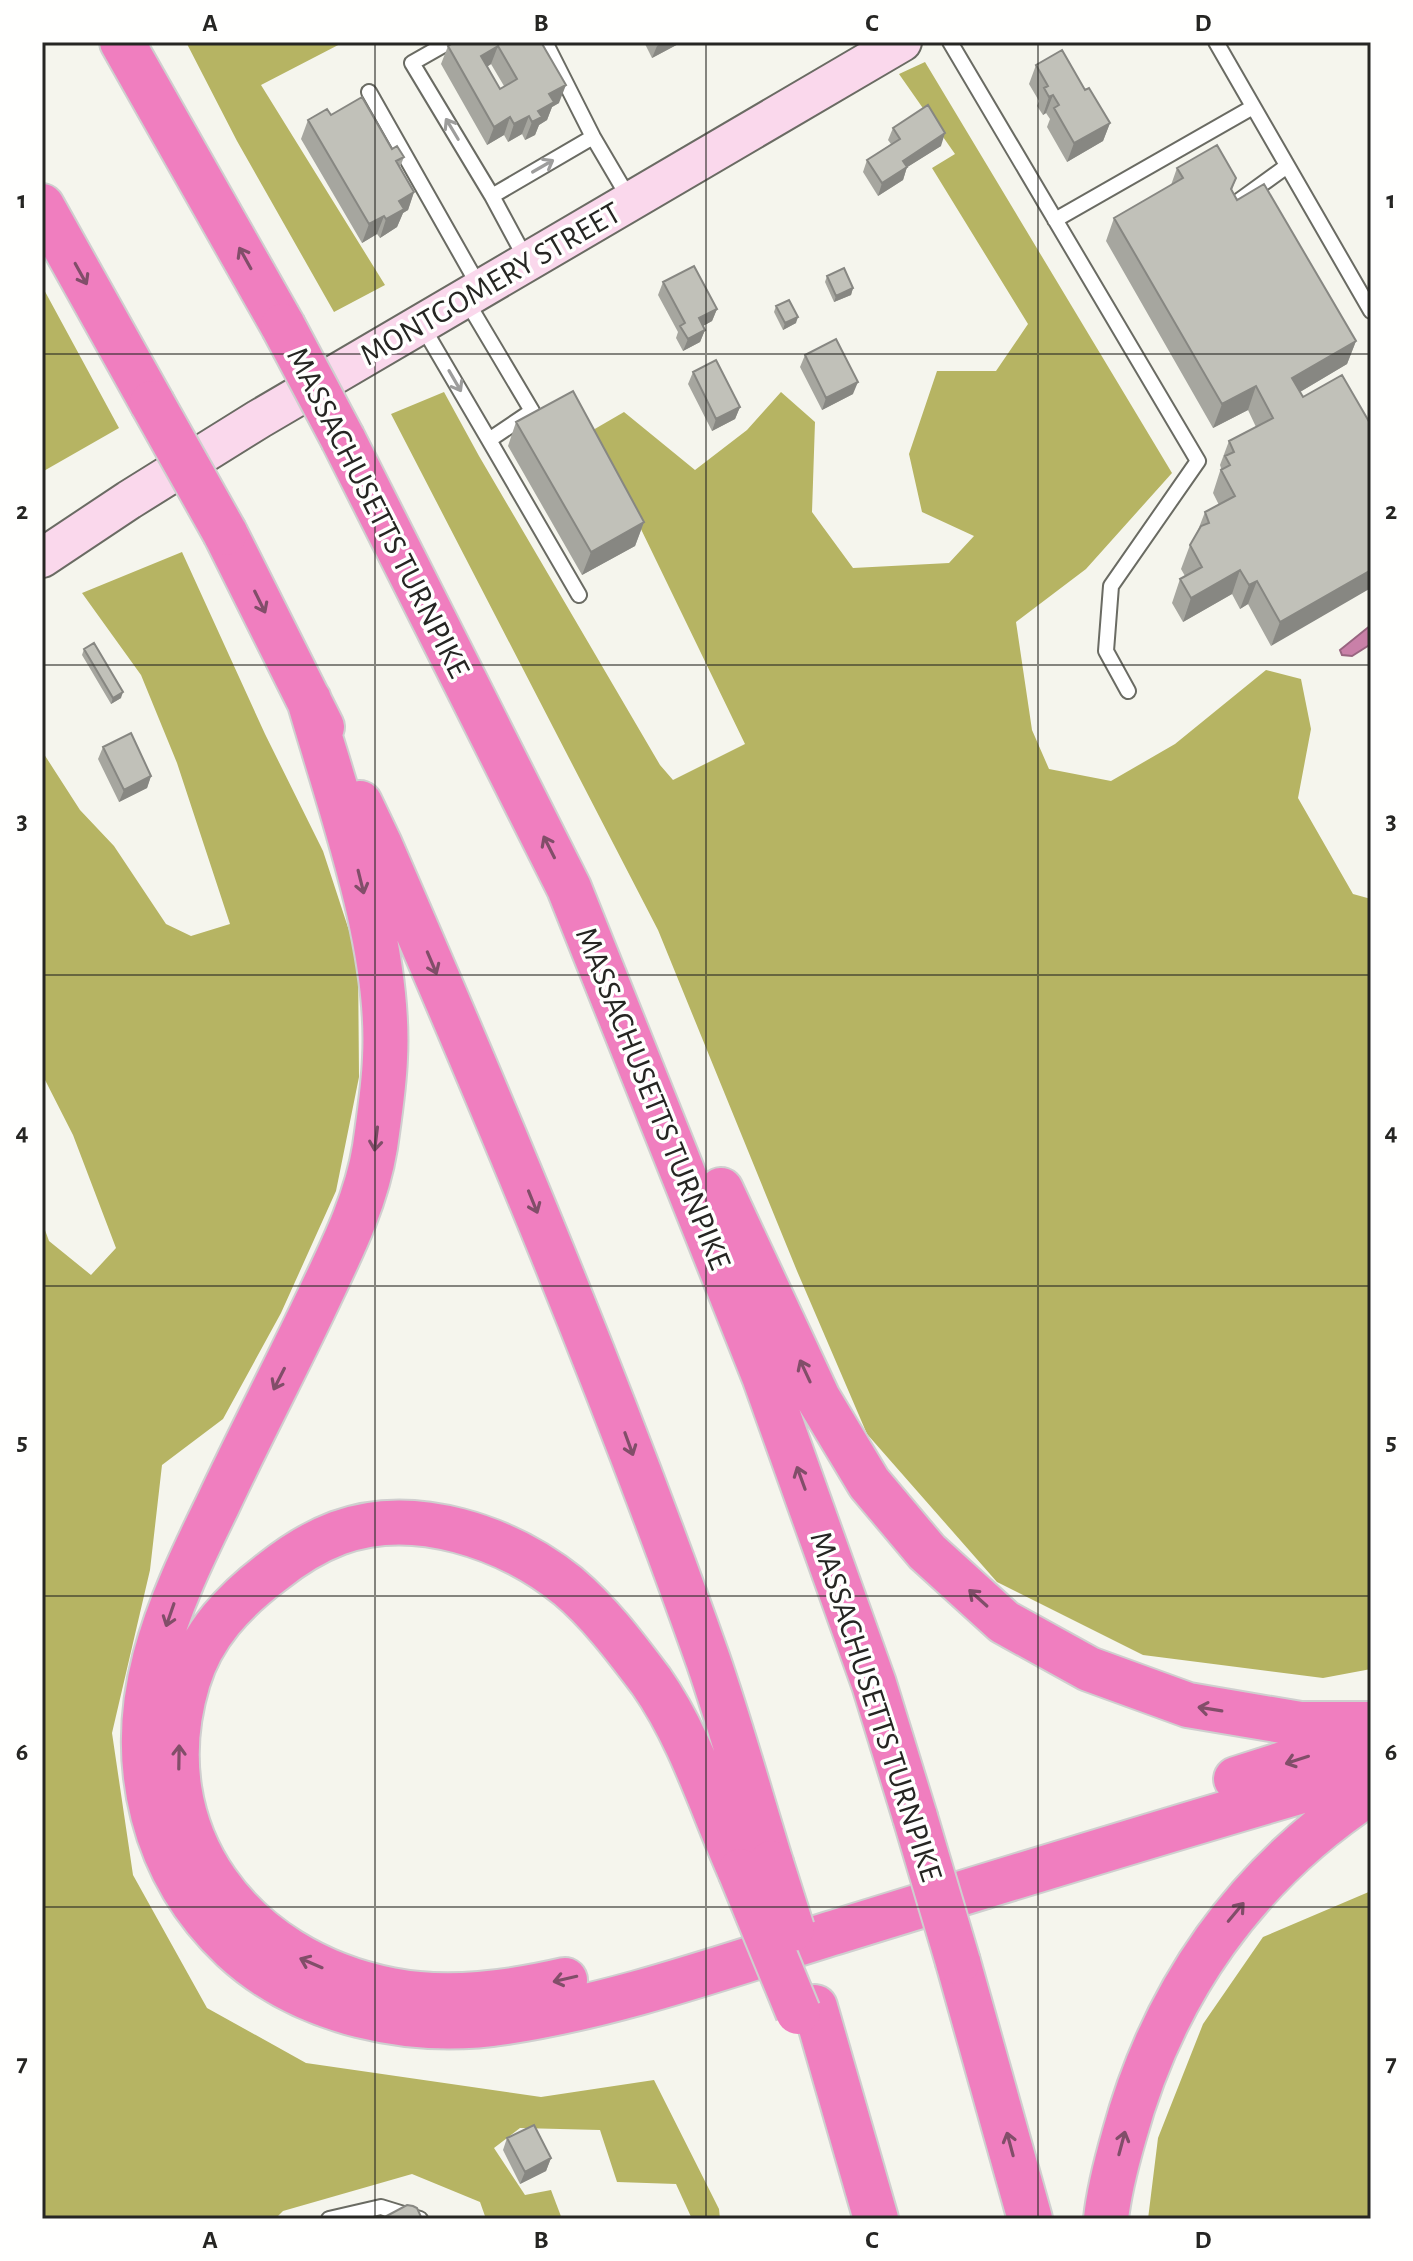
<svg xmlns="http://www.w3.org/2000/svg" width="1413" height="2261" font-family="'Alegreya Sans',sans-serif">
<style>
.forest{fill:#b6b463}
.water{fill:#c980a8;stroke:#986580;stroke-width:2}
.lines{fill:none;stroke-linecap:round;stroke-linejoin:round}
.service-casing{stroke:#6a6b63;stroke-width:18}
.secondary-casing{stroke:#6a6b63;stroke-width:42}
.motorway-casing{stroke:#cfcfcf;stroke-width:48}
.service{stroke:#fff;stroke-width:14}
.secondary{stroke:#fad8ec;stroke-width:38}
.motorway{stroke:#f07ebf;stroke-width:44}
.motorway-bridge-casing{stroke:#cfcfcf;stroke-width:48;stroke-linecap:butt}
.motorway-bridge{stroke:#f07ebf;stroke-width:44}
.wall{fill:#a6a69f;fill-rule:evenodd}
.shaded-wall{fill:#878782}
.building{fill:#c1c1b9;stroke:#878782;stroke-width:2;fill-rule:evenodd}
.oneway{stroke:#9d9d9c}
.oneway2{stroke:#814e69}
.grid{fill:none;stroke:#262623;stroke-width:2;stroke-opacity:0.55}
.labels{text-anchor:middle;stroke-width:7;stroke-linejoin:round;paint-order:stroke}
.street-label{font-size:32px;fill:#262623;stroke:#fffffe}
.neatline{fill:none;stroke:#262623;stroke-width:3}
.grid-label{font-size:26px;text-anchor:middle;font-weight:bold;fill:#262623}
</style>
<rect width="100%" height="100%" fill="#f5f5ed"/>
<path class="forest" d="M186,42H344L261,85L385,285L334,312L237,141Z
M925,62L1172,473L1086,569L1016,622L1032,730L1049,769L1111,781L1175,744L1266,670L1301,679L1311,729L1298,798L1353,894L1371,899V1669L1323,1678L1143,1655L997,1582L867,1434L797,1271L658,930L391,414L444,392L479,456L660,765L673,780L745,744L593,430L624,412L695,470L747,430L781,392L815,422L812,512L853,568L949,563L974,536L922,512L909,454L937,371H996L1028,324L932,168L955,154L899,74Z
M42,286L119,428L42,472Z
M182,552L265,734L323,851L358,958L359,1077L336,1191L281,1313L223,1419L162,1465L150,1570L112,1733L133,1875L207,2008L306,2063L541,2097L654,2080L719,2209L720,2219H692L676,2184L617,2182L600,2130L520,2128L494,2148L525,2195L551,2190L562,2219H486L480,2202L412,2174L283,2211L275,2219H42V1222L49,1241L91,1275L116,1248L73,1135L42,1074V751L80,810L114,846L166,924L191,936L230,924L177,763L141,675L82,593Z
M1371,1891V2219H1148L1158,2138L1203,2024L1263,1937Z"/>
<path class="water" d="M1371,625V644L1352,656L1342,655L1340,650Z"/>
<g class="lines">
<g class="service-casing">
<path id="service" d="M449,42L412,63L492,196L527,261
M545,42L593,137L630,200
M950,42L1198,461L1111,586L1106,651L1128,691
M1216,42L1371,311
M369,92L480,288
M492,196L593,137
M1236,203L1287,166
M1055,220L1253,107
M466,300L532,411L489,440L579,595
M421,324L489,440
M329,2219L381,2207L420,2219"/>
</g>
<g class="secondary-casing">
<path id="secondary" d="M42,558L129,500L259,419L902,42"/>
</g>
<g class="motorway-casing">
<path id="motorway" d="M122,42L283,326
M42,206L152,403
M343,439L569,888L764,1376L874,1684L915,1817
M225,533L322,727
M309,700C340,808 391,946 385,1058C384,1087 379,1118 375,1147C367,1197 345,1243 323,1289C289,1362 251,1433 217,1506C193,1555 169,1605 155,1658C127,1765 152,1873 233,1949C303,2014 412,2037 506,2022C618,2005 728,1965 836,1932C1014,1877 1192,1822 1371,1771
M360,803L380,845C497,1114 610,1383 708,1660C731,1727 750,1795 771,1863
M721,1190L818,1398L869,1483L927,1552L1004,1622L1089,1669L1188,1705L1300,1724H1369
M1236,1779L1371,1736
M958,1962L1030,2219
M565,1980C509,1993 447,2001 391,1990C242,1961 142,1833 188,1681C202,1634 234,1601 272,1572C292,1556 314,1542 338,1533C414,1505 507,1537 568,1586C600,1613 626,1648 651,1681C691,1738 712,1808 740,1871
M815,2007L876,2219
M1106,2219C1109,2190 1116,2164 1124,2136C1163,1992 1246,1874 1371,1792"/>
</g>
<use href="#service" class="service"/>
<use href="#secondary" class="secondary"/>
<use href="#motorway" class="motorway"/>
<g class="motorway-bridge-casing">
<path id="motorway-bridge" d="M283,326L343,439
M152,403L225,533
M915,1817L958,1962
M771,1863L792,1929
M740,1871L798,2012"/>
</g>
<use href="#motorway-bridge" class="motorway-bridge"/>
</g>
<path class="wall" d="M541,42L559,103L552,107L547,120L539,125L535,135L525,140L522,134L508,142L504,135L487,145L441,64L448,46ZM491,64L504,86L500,89L487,67Z
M644,42H682L652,58Z
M1036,65L1085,90L1110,123L1103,141L1067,162L1047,127L1050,119L1046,113L1043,115L1037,106L1039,101L1029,84Z
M331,115L392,149L404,157L400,167L414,192L408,210L403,213L397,227L380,238L377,234L362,243L301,139L308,120Z
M893,128L941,146L907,167L903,180L878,196L863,172L867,160L891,144L888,140Z
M1177,168L1236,178L1232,190L1237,200L1356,341L1347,364L1300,392L1303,397L1371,425L1271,646L1248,604L1240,609L1232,594L1183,622L1172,603L1180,579L1185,576L1181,569L1190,545L1198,530L1205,512L1219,505L1213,493L1221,468L1220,465L1229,441L1256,427L1248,410L1213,428L1106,241L1114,218L1171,185Z
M827,276L853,288L851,295L834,302L825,282Z
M663,282L717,309L712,321L703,326L705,330L700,342L683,351L676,338L678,332L658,295Z
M776,306L796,323L783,330L774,312Z
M805,355L853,394L822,410L800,367Z
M693,372L740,407L735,419L712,431L688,384Z
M516,422L644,522L635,546L582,575L508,446Z
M84,649L121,698L111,704L82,655Z
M103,747L151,776L147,788L119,802L98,759Z
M507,2138L551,2158L546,2171L520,2184L503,2150Z"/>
<path class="shaded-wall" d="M664,42H682L652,58L657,46Z
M498,46L491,64L474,75L481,56Z
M566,85L559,103L552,107L547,120L539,125L535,135L525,140L532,122L549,94Z
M1053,95L1046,113L1043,115L1049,97Z
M529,116L522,134L508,142L514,124Z
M510,117L504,135L487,145L494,127Z
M1110,123L1103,141L1067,162L1074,143Z
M945,133L941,146L898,173L903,161Z
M907,167L903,180L878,196L882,183Z
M414,192L408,210L403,213L397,227L380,238L386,219L399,201Z
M384,216L377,234L362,243L369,224Z
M853,288L851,295L834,302L836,296Z
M717,309L712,321L694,331L699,318Z
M798,317L796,323L783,330L785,323Z
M705,330L700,342L683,351L688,339Z
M1356,341L1347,364L1283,402L1292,378Z
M858,382L853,394L822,410L826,398Z
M1256,386L1248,410L1213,428L1222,404Z
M740,407L735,419L712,431L716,419Z
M644,522L635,546L582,575L591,552Z
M1240,570L1232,594L1183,622L1191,598Z
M1371,570V588L1271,646L1280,622Z
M1257,581L1248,604L1240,609L1249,585Z
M123,692L121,698L111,704L113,698Z
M151,776L147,788L119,802L124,790Z
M551,2158L546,2171L520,2184L525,2172Z"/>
<path class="building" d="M455,42H541L566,85L549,94L554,102L538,111L542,117L532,122L529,116L514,124L510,117L494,127L448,46ZM498,46L517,79L500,89L481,56Z
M1062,50L1085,90L1089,88L1110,123L1074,143L1054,108L1059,105L1053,95L1049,97L1044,88L1048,86L1036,65Z
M362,97L392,149L397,146L404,157L396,161L414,192L399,201L404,209L386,219L384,216L369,224L308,120L327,109L331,115Z
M928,105L945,133L903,161L907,167L882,183L867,160L900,139L893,128Z
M1217,145L1236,178L1231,189L1237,200L1264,184L1356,341L1292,378L1303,397L1342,375L1371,425V570L1280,622L1257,581L1249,585L1240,570L1191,598L1180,579L1202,567L1190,545L1201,526L1209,523L1205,512L1235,496L1221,470L1230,465L1225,456L1234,452L1229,441L1273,418L1256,386L1222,404L1114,218L1183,178L1177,168Z
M694,266L717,309L699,318L705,330L688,339L680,326L685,323L663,282Z
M844,268L853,288L836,296L827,276Z
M789,300L798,317L785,323L776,306Z
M836,339L858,382L826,398L805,355Z
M716,360L740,407L716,419L693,372Z
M573,391L644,522L591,552L516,422Z
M94,643L123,692L113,698L84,649Z
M131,733L151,776L124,790L103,747Z
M534,2125L551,2158L525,2172L507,2138Z
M407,2205L413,2206L417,2208L422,2219H381Z"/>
<defs><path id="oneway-shaft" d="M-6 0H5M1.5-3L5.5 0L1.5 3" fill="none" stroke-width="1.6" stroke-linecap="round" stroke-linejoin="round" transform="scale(2)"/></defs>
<g class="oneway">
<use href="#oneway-shaft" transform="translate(452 129) rotate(-121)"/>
<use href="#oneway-shaft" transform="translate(543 166) rotate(-30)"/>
<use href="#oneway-shaft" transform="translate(455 381) rotate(60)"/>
</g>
<g class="oneway2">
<use href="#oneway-shaft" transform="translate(245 258) rotate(-119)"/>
<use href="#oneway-shaft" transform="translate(81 274) rotate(61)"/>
<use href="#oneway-shaft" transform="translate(260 602) rotate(64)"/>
<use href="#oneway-shaft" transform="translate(549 847) rotate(-117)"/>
<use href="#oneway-shaft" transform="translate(361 882) rotate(76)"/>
<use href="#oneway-shaft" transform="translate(432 963) rotate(67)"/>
<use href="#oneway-shaft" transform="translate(376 1139) rotate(97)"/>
<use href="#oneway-shaft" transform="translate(533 1202) rotate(68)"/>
<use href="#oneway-shaft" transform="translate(805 1371) rotate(-115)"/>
<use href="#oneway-shaft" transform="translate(279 1379) rotate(117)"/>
<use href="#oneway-shaft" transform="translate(629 1444) rotate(70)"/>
<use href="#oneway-shaft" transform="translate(801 1478) rotate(-110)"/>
<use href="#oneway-shaft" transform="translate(978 1598) rotate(-138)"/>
<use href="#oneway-shaft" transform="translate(170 1615) rotate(109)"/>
<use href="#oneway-shaft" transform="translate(1210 1709) rotate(-171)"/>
<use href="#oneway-shaft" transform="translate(179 1757) rotate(-89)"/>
<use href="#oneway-shaft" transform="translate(1297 1760) rotate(162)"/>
<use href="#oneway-shaft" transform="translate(1236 1912) rotate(-50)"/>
<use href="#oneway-shaft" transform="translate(311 1963) rotate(-157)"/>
<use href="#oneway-shaft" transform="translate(565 1979) rotate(167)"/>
<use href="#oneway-shaft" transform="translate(1122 2143) rotate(-75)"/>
<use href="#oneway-shaft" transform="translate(1010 2144) rotate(-105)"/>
</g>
<path class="grid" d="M375,42V2219M706,42V2219M1038,42V2219M42,354H1371M42,665H1371M42,975H1371M42,1286H1371M42,1596H1371M42,1907H1371"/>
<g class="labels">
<g class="street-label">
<text transform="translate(490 283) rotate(-30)" y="11">MONTGOMERY STREET</text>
<text transform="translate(379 512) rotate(63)" y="11">MASSACHUSETTS TURNPIKE</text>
<text transform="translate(654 1098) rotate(68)" y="11">MASSACHUSETTS TURNPIKE</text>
<text transform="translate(877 1706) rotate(72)" y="11">MASSACHUSETTS TURNPIKE</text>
</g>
</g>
<rect width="1413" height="2261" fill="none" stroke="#fffffe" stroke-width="88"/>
<rect x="44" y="44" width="1325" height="2173" class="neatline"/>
<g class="grid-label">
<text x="210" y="31">A</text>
<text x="541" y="31">B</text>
<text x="872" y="31">C</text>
<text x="1203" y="31">D</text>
<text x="22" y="208">1</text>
<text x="1391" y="208">1</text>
<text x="22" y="519">2</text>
<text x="1391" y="519">2</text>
<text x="22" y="829">3</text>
<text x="1391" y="829">3</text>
<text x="22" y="1140">4</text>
<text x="1391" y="1140">4</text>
<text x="22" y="1450">5</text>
<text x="1391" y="1450">5</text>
<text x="22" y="1760">6</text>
<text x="1391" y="1760">6</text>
<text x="22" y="2071">7</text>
<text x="1391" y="2071">7</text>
<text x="210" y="2248">A</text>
<text x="541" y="2248">B</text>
<text x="872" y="2248">C</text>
<text x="1203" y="2248">D</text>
</g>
</svg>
